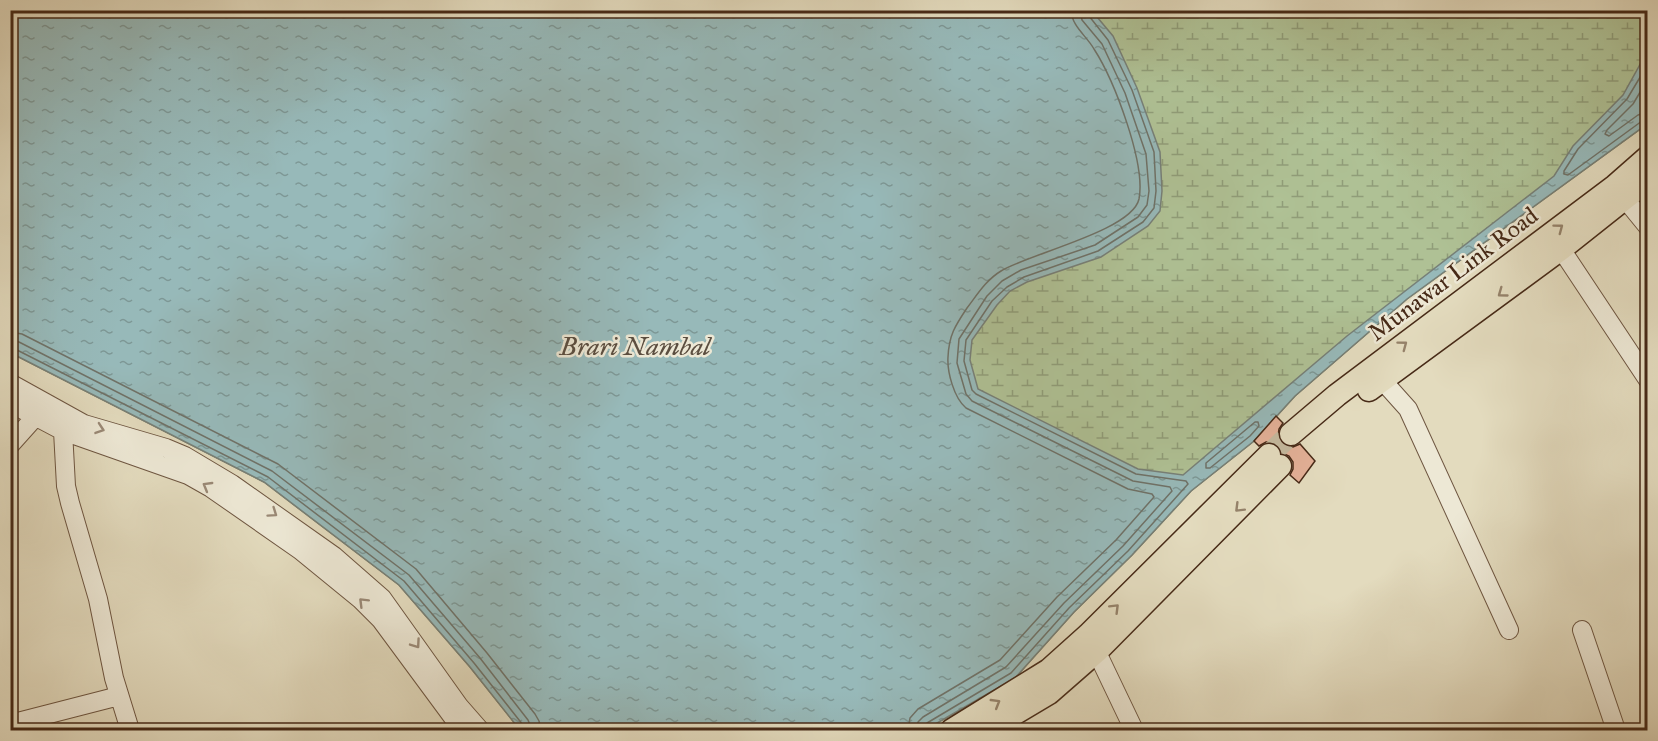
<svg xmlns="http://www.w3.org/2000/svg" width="1658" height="741" font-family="'IM FELL Great Primer',serif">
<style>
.wetland{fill:url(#wetland-marsh);stroke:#7b7656;stroke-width:1.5}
.water{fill:url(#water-ripples);stroke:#778078;stroke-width:1.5}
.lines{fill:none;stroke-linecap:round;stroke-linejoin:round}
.shore{stroke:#6f7268;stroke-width:1.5}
.building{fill:#e3b097;stroke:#472a17;stroke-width:1.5}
.major-tunnel{stroke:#c4b89d;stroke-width:22;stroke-dasharray:22 11;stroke-linecap:butt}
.minor-casing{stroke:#6e5641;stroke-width:20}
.major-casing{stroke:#472a17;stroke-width:25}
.minor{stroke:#ede8d5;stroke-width:18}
.major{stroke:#e3dbbe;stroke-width:22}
.oneway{stroke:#95826a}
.oneway2{stroke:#9a8976}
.labels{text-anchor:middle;stroke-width:5;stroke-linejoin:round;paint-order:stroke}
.street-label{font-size:24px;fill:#472a17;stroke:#ede8d5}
.water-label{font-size:26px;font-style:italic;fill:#5b4e40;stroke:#ede8d5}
</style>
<defs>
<pattern id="wetland-marsh" width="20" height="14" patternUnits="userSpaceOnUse" patternTransform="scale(1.5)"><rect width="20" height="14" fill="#afc195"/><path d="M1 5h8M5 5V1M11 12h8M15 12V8" fill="none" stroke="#909d79"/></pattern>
<pattern id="water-ripples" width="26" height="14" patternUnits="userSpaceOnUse" patternTransform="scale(1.5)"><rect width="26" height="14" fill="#97b9b9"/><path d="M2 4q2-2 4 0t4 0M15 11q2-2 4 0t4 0" fill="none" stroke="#7d9795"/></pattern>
</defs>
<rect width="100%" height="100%" fill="#e3dbbe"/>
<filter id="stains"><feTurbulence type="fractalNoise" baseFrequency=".00333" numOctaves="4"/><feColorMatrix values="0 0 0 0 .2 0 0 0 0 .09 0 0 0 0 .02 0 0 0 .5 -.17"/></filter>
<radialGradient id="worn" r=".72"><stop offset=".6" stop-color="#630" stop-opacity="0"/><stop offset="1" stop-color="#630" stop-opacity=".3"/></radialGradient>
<path class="wetland" d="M10,11H1647V124L1407,299L1295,396L1254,441L1191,491L1132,555L1074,612L1015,678L925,730H520L470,667L399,585L264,482L11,353Z"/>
<path class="water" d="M10,11H1092L1113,36L1137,88L1160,152L1162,191L1160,211L1148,226L1101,257L1027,282L1010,291L997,305L972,340L970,360L978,389L1138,469L1183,475L1347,336L1554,176L1573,146L1623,95L1647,52V124L1407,299L1295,396L1254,441L1191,491L1132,555L1074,612L1015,678L925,730H520L470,667L399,585L264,482L11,353Z"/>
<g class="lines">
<path class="shore" d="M1648,64L1627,99L1578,149L1564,171V174L1568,175L1642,121L1648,120
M1648,79L1633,104L1607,130L1605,134L1609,136L1638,115L1648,112
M10,332L22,334L278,464L416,569L487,653L535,714L539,721L541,730
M10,341L19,342L272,471L409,575L480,658L528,720L532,730
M10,349H15L268,477L404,581L474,663L523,725L524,730
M1255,422H1258L1259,426L1250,436L1210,468H1206V463Z
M908,730L910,718L918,709L1000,660L1057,597L1116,540L1154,497L1152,494L1128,489L966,408C954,398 947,372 948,357C949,335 955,326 967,308C977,295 986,280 1001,271C1028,254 1132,231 1139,199C1146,163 1114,80 1094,49C1086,35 1072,27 1071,10
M917,730L918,722L923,717L1006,667L1064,603L1123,546L1172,491L1170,487L1133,481L972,401L966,394L957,363L959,339L987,296L1002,281L1021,270L1095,245L1138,217L1147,205L1149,191L1146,154L1125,93L1102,44L1082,20L1080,10
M924,730L927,723L1011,673L1069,608L1128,551L1188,484L1186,481L1136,474L976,394L972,390L964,361L966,340L992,301L1007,287L1024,277L1098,251L1143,222L1154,208L1156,191L1154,152L1132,90L1108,40L1089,16L1088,10"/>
</g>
<path class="building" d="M1276,416L1283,423L1279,429L1278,436L1281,443L1286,446L1293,447L1300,444L1315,461L1299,483L1290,475L1293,469V462L1289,456L1282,453L1278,445L1272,442H1266L1259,446L1254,441Z"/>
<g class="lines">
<path class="major-tunnel" d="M1269,455L1291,434"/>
<g class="minor-casing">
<path id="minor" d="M1617,189L1648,227
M1561,249L1648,380
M1382,380L1408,409L1509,630
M10,383L84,424L166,448L185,456L232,484L334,556L382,598L459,706L480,730
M10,403L63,431L188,475L211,488L300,550L360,599L381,620L460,727
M67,424L63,431L66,486L70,503L98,599L114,678L130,730
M10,445L36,416
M1582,630L1616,730
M1091,640L1134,730
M10,724L119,696"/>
</g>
<g class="major-casing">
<path id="major" d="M1369,390L1561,249L1648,180
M1291,434L1337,395L1615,186L1648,157
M952,730L1049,670L1088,635L1269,455
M987,730L1049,693L1097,651L1280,466"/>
</g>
<use href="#minor" class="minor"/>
<use href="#major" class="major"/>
</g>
<defs><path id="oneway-chevron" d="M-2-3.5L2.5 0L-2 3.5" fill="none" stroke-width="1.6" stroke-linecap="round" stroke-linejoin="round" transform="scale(1.5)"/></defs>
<g class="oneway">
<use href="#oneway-chevron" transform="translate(1559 228) rotate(-37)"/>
<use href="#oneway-chevron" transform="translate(1502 293) rotate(144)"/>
<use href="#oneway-chevron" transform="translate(1403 345) rotate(-37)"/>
<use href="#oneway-chevron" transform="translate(1239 508) rotate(135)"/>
<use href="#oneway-chevron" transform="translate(1115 608) rotate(-45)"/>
<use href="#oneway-chevron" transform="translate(996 703) rotate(-31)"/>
</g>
<g class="oneway2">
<use href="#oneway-chevron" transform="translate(100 429) rotate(19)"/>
<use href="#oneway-chevron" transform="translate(207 486) rotate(-150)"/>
<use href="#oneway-chevron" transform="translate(273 513) rotate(35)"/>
<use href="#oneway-chevron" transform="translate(363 602) rotate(-135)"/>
<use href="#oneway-chevron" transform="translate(416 644) rotate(55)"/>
</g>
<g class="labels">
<g class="street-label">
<text transform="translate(1453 274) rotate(-37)" y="8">Munawar Link Road</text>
</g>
<g class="water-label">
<text x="635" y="355">Brari Nambal</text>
</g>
</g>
<rect width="1658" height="741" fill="none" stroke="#e3dbbe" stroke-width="36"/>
<rect x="12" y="12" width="1634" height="717" fill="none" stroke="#472a17" stroke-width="3"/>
<rect x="18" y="18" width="1622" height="705" fill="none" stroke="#472a17" stroke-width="1.5"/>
<rect width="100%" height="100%" filter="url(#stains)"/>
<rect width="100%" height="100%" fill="url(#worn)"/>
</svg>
